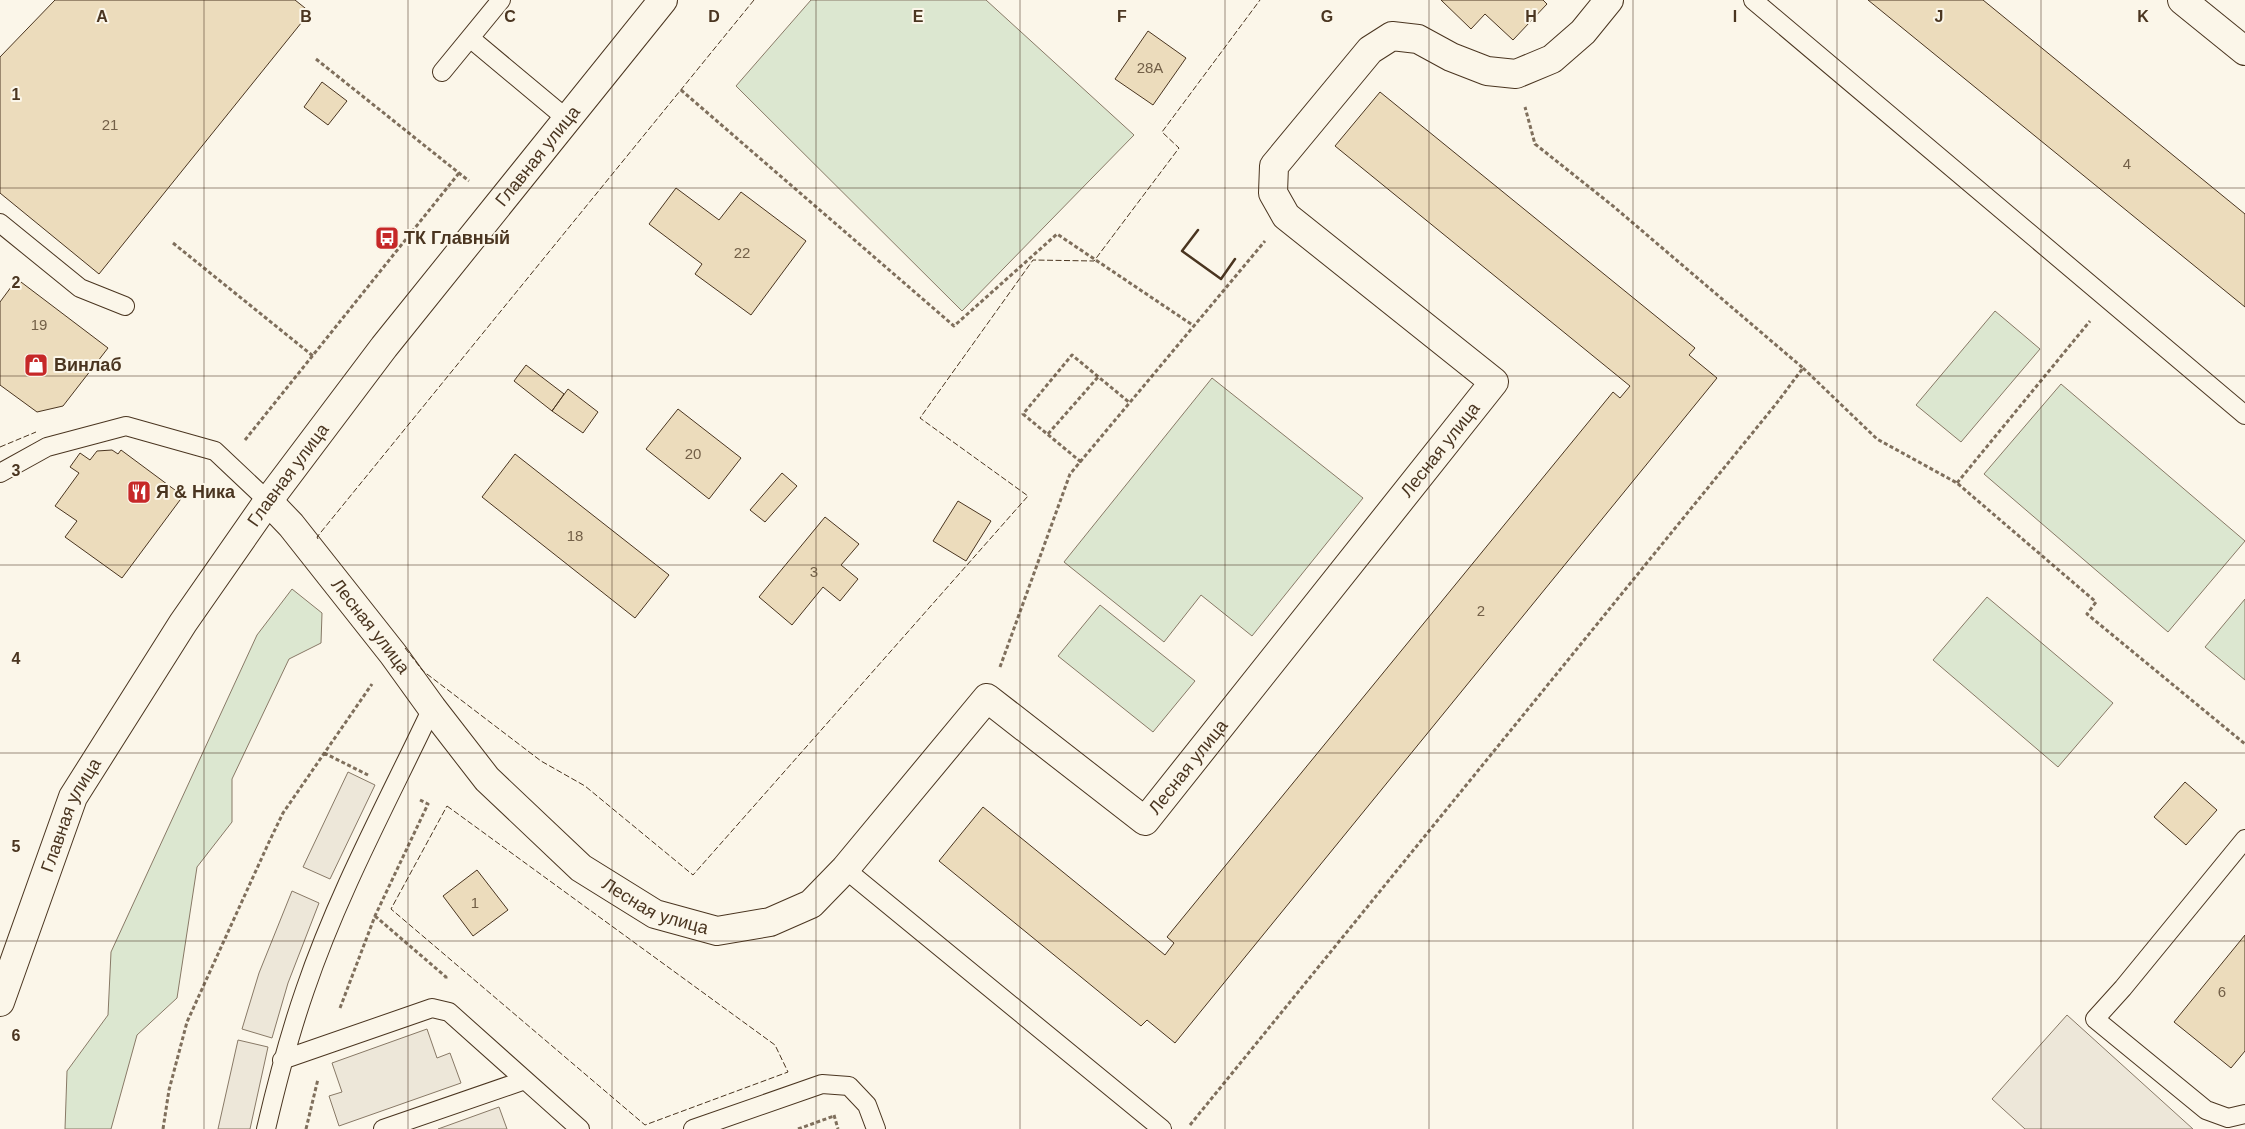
<svg xmlns="http://www.w3.org/2000/svg" width="2245" height="1129" font-family="Helvetica,sans-serif">
<style>
.green{fill:#dce7d0;stroke:#887966}
.parking{fill:#ede7d9;stroke:#887966}
.building{fill:#ecdcbc;stroke:#4a3520}
.lines{fill:none;stroke-linecap:round;stroke-linejoin:round}
.service-casing{stroke:#4a3520;stroke-width:20}
.minor-casing{stroke:#4a3520;stroke-width:30}
.secondary-casing{stroke:#4a3520;stroke-width:30}
.path{stroke:#7f6f5c;stroke-width:3;stroke-dasharray:4 2.5;stroke-linecap:butt}
.service{stroke:#fbf6e9;stroke-width:18}
.minor{stroke:#fbf6e9;stroke-width:28}
.secondary{stroke:#fbf6e9;stroke-width:28}
.fence{stroke:#4a3520;stroke-width:1;stroke-dasharray:6 2.5;stroke-linecap:butt}
.wall{stroke:#4a3520;stroke-width:2.5}
.grid{fill:none;stroke:#4a3520;stroke-width:1;stroke-opacity:0.55}
.labels{text-anchor:middle;stroke-width:4;stroke-linejoin:round;paint-order:stroke}
.number-label{font-size:15px;fill:#725f47}
.street-label{font-size:18px;fill:#4a3520;stroke:#fbf6e9}
.poi-label{font-size:18px;font-weight:bold;fill:#4a3520;stroke:#fbf6e9;text-anchor:start}
.grid-label{font-size:16px;text-anchor:middle;font-weight:bold;fill:#4a3520;stroke:#fbf6e9;stroke-width:4;stroke-linejoin:round;paint-order:stroke}
</style>
<rect width="100%" height="100%" fill="#fbf6e9"/>
<path class="green" d="M811,0H986L1134,135L962,311L736,86Z
M1995,311L2040,349L1961,442L1916,405Z
M1212,378L1363,498L1252,636L1201,595L1164,642L1064,562Z
M2061,384L2245,541L2168,632L1984,474Z
M292,589L322,613L321,643L289,659L232,779V822L197,867L177,998L137,1035L111,1129H65L67,1071L108,1015L111,952L257,635Z
M1987,597L2113,703L2058,767L1933,660Z
M2245,599V680L2205,647Z
M1100,605L1195,681L1153,732L1058,656Z"/>
<path class="parking" d="M348,772L375,785L330,879L303,867Z
M292,891L319,903L288,983L272,1038L242,1029L259,973Z
M2067,1015L2193,1129H2025L1992,1099Z
M427,1029L437,1058L450,1053L461,1083L339,1126L329,1096L342,1092L332,1063Z
M238,1040L268,1047L250,1129H218Z
M499,1107L507,1129H438Z"/>
<path class="building" d="M55,0H295L310,12L99,274L0,193V57Z
M1441,0H1543L1547,4L1513,40L1485,14L1471,29Z
M1868,0H1983L2245,214V307Z
M1148,31L1186,58L1153,105L1115,79Z
M322,82L347,101L328,125L304,107Z
M1380,92L1695,348L1689,355L1717,378L1175,1043L1147,1020L1141,1026L939,861L983,807L1165,955L1174,943L1167,937L1613,392L1620,398L1630,386L1335,146Z
M676,188L719,220L741,192L806,241L751,315L695,274L702,264L649,224Z
M17,279L108,348L63,406L37,412L0,385V302Z
M526,365L564,394L552,411L514,381Z
M568,389L598,412L583,433L552,411Z
M678,409L741,458L709,499L646,449Z
M112,450L118,454L121,450L183,496L122,578L65,537L77,521L55,506L79,473L70,467L80,453L90,460L97,451Z
M515,454L669,575L635,618L482,497Z
M782,473L797,486L765,522L750,510Z
M958,501L991,521L966,561L933,541Z
M825,517L859,544L841,565L858,579L840,601L823,587L792,625L759,597Z
M2185,782L2217,810L2186,845L2154,817Z
M477,870L508,910L473,936L443,896Z
M2245,935V1051L2231,1068L2174,1022Z"/>
<g class="lines">
<g class="service-casing">
<path id="service" d="M1753,0L2245,415
M470,38L567,119
M442,72L501,0
M0,223L80,288L125,306
M0,473L47,447L126,426L215,451L268,501
M2245,839L2123,988L2095,1019L2206,1110L2228,1118L2245,1114
M845,869L1162,1129
M282,1060L432,1008L449,1012L580,1129
M266,1129C277,1082 289,1036 305,990C338,893 388,801 432,708
M383,1129L525,1080
M693,1129L822,1084L849,1086L867,1105L876,1129"/>
</g>
<g class="minor-casing">
<g id="minor">
<path d="M2182,0L2245,51"/>
<path id="s1" d="M268,501L291,525L393,654L432,708L487,779L581,868L655,914L717,931L770,922L811,904L845,869L987,698L1145,821L1494,382L1286,216L1273,193L1274,166L1370,50L1392,36L1418,39L1451,57L1487,71L1516,74L1552,59L1583,32L1609,0"/>
</g>
</g>
<g class="secondary-casing">
<g id="secondary">
<path id="s2" d="M0,1002L73,797L183,623L268,501L384,347L663,0"/>
</g>
</g>
<path class="path" d="M316,59L469,181
M681,90L954,326L1057,234L1194,326
M173,243L313,356
M1803,368L1877,439L1957,483L2096,602L2087,614L2245,744
M1048,434L1098,377
M245,440L459,173
M1081,462L1023,414L1072,355L1130,403
M1957,483L2090,321
M1000,667L1070,474L1265,241
M324,753L368,775
M375,916L446,977V980
M340,1008L375,916L428,804L420,800
M834,1115L838,1129
M1190,1125L1776,404L1803,368L1613,206L1535,144L1525,107
M163,1129L169,1090L187,1022L269,842L283,813L372,684
M306,1129L318,1079
M798,1129L834,1116"/>
<use href="#service" class="service"/>
<use href="#minor" class="minor"/>
<use href="#secondary" class="secondary"/>
<path class="fence" d="M0,447L36,432
M318,539L317,537L754,0
M405,648L423,671L541,761L585,786L693,875L1028,496L920,418L1033,260L1094,261L1179,148L1162,132L1260,0
M447,806L775,1045L788,1072L645,1125L391,909Z"/>
<path class="wall" d="M1198,230L1182,251L1221,279L1235,259"/>
</g>
<path class="grid" d="M204,0V1129M408,0V1129M612,0V1129M816,0V1129M1020,0V1129M1225,0V1129M1429,0V1129M1633,0V1129M1837,0V1129M2041,0V1129M0,188H2245M0,376H2245M0,565H2245M0,753H2245M0,941H2245"/>
<defs>
<g id="bus-square" transform="scale(1.25)"><rect x="-9" y="-9" width="18" height="18" rx="4" fill="#c62828" stroke="#fbf6e9"/><path d="M-5-6H5V4H4V6H2V4H-2V6H-4V4H-5ZM-3.5-4V0h7V-4ZM-3.5 1.2v1.5H-2V1.2ZM2 1.2v1.5H3.5V1.2Z" fill="#fff"/></g>
<g id="shop-square" transform="scale(1.25)"><rect x="-9" y="-9" width="18" height="18" rx="4" fill="#c62828" stroke="#fbf6e9"/><path d="M-5-2.5h2.3a2.7 3.5 0 0 1 5.4 0H5L5.5 6h-11ZM-1.5-2.5h3a1.5 2.3 0 0 0-3 0Z" fill="#fff"/></g>
<g id="restaurant-square" transform="scale(1.25)"><rect x="-9" y="-9" width="18" height="18" rx="4" fill="#c62828" stroke="#fbf6e9"/><path d="M-5-6h1v4h1v-4h1v4h1v-4h1v5L-1.5 .5V6h-2V.5L-5-1ZM5-6V6H3V1.5H1.5Q1.5-4 5-6Z" fill="#fff"/></g>
</defs>
<g fill-rule="evenodd">
<use href="#bus-square" x="387" y="238"/>
<use href="#shop-square" x="36" y="365"/>
<use href="#restaurant-square" x="139" y="492"/>
</g>
<g class="labels">
<g class="number-label">
<text x="1150" y="73">28А</text>
<text x="110" y="130">21</text>
<text x="2127" y="169">4</text>
<text x="742" y="258">22</text>
<text x="39" y="330">19</text>
<text x="693" y="459">20</text>
<text x="575" y="541">18</text>
<text x="814" y="577">3</text>
<text x="1481" y="616">2</text>
<text x="475" y="908">1</text>
<text x="2222" y="997">6</text>
</g>
<g class="street-label">
<text dy="6" stroke="none"><textPath href="#s2" startOffset="1010">Главная улица</textPath></text>
<text dy="6" stroke="none"><textPath href="#s1" startOffset="1679">Лесная улица</textPath></text>
<text dy="6" stroke="none"><textPath href="#s2" startOffset="605">Главная улица</textPath></text>
<text dy="6" stroke="none"><textPath href="#s1" startOffset="162">Лесная улица</textPath></text>
<text dy="6" stroke="none"><textPath href="#s1" startOffset="1274">Лесная улица</textPath></text>
<text dy="6" stroke="none"><textPath href="#s2" startOffset="200">Главная улица</textPath></text>
<text dy="6" stroke="none"><textPath href="#s1" startOffset="568">Лесная улица</textPath></text>
</g>
<g class="poi-label">
<text x="404" y="244">ТК Главный</text>
<text x="54" y="371">Винлаб</text>
<text x="156" y="498">Я &amp; Ника</text>
</g>
</g>
<g class="grid-label">
<text x="102" y="22">A</text>
<text x="306" y="22">B</text>
<text x="510" y="22">C</text>
<text x="714" y="22">D</text>
<text x="918" y="22">E</text>
<text x="1122" y="22">F</text>
<text x="1327" y="22">G</text>
<text x="1531" y="22">H</text>
<text x="1735" y="22">I</text>
<text x="1939" y="22">J</text>
<text x="2143" y="22">K</text>
<text x="16" y="100">1</text>
<text x="16" y="288">2</text>
<text x="16" y="476">3</text>
<text x="16" y="664">4</text>
<text x="16" y="852">5</text>
<text x="16" y="1041">6</text>
</g>
</svg>
